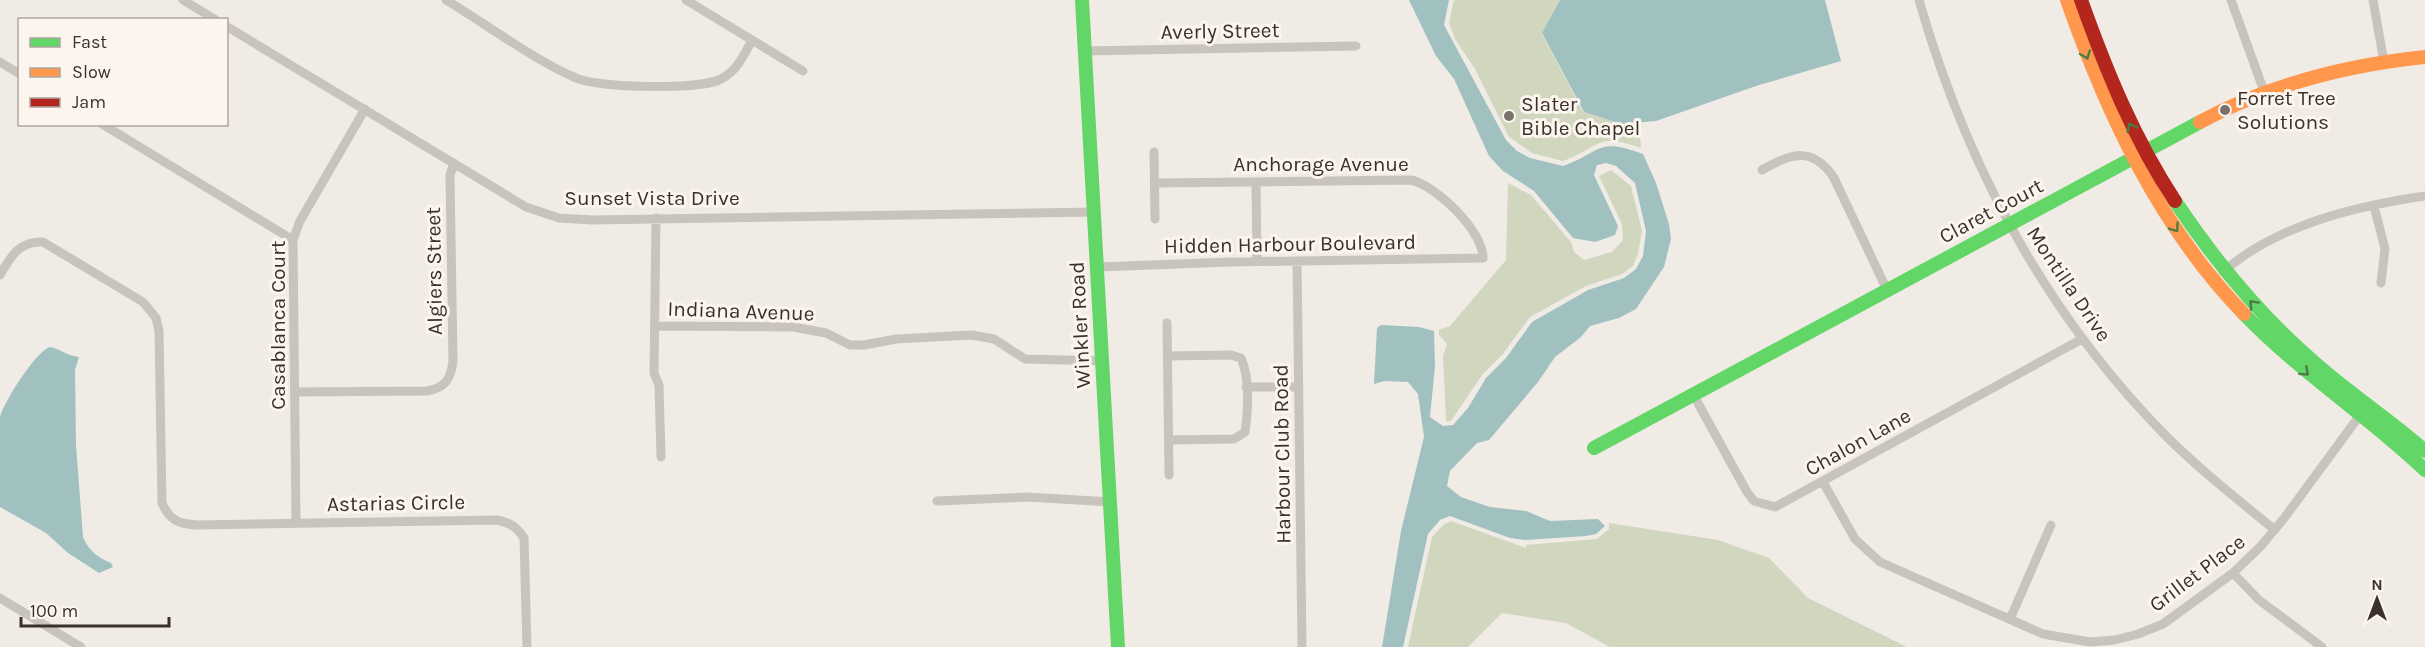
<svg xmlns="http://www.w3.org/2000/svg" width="2425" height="647" font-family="Karla,sans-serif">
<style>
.green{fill:#d1d6bf}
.water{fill:#a1c1c1}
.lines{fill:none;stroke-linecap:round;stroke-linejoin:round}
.street{stroke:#c9c3be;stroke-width:9}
.fast{stroke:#63d668;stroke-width:14}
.slow{stroke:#ff974d;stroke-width:14}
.jam{stroke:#b3261e;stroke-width:14}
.oneway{stroke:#4d7b46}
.poi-dot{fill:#7a716c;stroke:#fbf5ee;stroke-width:2}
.labels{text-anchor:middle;stroke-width:6;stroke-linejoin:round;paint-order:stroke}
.street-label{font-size:21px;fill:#3b302b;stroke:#fbf5ee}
.poi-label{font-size:21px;fill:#3b302b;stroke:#fbf5ee;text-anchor:start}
</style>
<rect width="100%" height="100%" fill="#f0ebe5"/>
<path class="green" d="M1454,0H1560L1542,34L1583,112L1621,124L1633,123L1640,135L1641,148C1597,132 1601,146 1563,161L1532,153L1509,137L1475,69L1455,39L1449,23Z
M1611,170L1631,186L1642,231L1638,254L1633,266L1622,274L1586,286L1530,317L1502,355L1482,375L1451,421H1446L1443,356L1447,344L1439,335V330L1450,326L1506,260L1508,183L1531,195L1571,242L1574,252L1584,260L1612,252L1623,240L1622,224L1599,176Z
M1451,521L1526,548V545L1597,539L1609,529V523L1718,540L1769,558L1808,598L1907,647H1610L1566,623L1502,613L1468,647H1408L1432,537L1443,525Z"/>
<path class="water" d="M1409,0H1449L1444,25L1506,140L1517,151L1530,158L1563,166C1604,151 1596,137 1643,154L1656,183L1669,224L1671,239L1664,267L1636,309L1619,318L1590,326L1581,337L1555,357L1538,382L1489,440L1477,443L1450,471L1447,486L1461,497L1490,507L1526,511L1550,521L1598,519L1605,526L1596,534L1586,536L1525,540L1510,538L1450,516L1440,520L1428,534L1403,647H1382L1401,531L1424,437L1418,394L1408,382L1384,381L1374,384L1377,328L1381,325L1419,327L1434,331L1435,366L1430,417L1443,426L1453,425L1468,408L1486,378L1506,358L1532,322L1588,290L1624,278L1636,269L1643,256L1646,231L1635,183L1616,166L1606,163L1597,165L1594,175L1618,226L1615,235L1595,242L1573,238L1534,191L1503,171L1489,156L1454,79L1436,56Z
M1560,0H1825L1841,61L1756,86L1656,121L1621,124L1584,112L1542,33Z
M50,347C61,349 67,356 79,357L75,370L76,445L83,537C89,551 97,557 111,563L113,567L99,573L68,553L46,533L0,507C0,484 0,439 0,418C3,403 36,351 50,347Z"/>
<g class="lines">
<path class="street" d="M183,0L216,20
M446,0C486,24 534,60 576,78C597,88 702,90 721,79C737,71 744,55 752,40
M686,0L803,71
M1919,0C1966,164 2045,313 2165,435C2199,469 2237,499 2275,530
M2231,0L2265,94
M2373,0L2384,62
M226,26L526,207L559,218L592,220L1095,212
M1085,51L1356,46
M0,62L20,74
M102,124L293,240
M1154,152L1155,219
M1762,170C1791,153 1813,146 1834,178L1887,290
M1256,182L1257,261
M2374,206L2385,249L2381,283
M656,218L654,373L659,385L661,457
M1297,261L1302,647
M1098,267L1231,262L1483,258C1483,231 1437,186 1411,180L1155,183
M2223,272C2276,225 2356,206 2425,196
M0,275C11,256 19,241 43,242L143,302L156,318L159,331L162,503C169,520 179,524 197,525L497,520C510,523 516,526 524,538L527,647
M1167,323L1169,475
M655,326L793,327L826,333L850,345H864L896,339L972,335L994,339L1025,359L1103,361
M1168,356L1231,355L1241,358C1250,378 1248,410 1245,432L1234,439L1169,440
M1246,387H1299
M295,392L427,391C445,388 451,379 453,361L450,175L454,163
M1694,396L1747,492L1754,501L1775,507L2082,339
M1823,482L1855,539L1880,562L2043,634L2090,642L2115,640L2138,634L2163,624L2233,573L2261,546L2285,517L2363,411
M937,501L1027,497L1111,502
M296,523L293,240L300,221L365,109
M2233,573L2259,600L2322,647
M0,598L81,647
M2010,619L2051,525"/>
<path class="fast" d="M1082,0L1118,647
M2175,201C2215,261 2260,316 2315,363C2350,394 2390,420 2425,451
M2244,314C2300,372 2367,415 2425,470
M1594,448L2200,122"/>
<path class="slow" d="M2067,0C2107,114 2159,226 2244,314
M2200,122C2269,85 2348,65 2425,57"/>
<path class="jam" d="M2081,0C2106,70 2134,139 2175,201"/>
</g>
<defs><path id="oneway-chevron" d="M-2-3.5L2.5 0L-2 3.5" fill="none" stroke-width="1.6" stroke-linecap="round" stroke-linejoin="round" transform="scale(1.5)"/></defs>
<g class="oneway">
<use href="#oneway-chevron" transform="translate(2086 55) rotate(70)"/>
<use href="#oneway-chevron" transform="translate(2131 127) rotate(-116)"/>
<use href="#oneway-chevron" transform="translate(2175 228) rotate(55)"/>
<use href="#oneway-chevron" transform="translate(2253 304) rotate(-133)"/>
<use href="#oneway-chevron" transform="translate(2305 372) rotate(42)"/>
</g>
<g class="poi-dot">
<circle cx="2225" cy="110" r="6"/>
<circle cx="1509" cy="116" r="6"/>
</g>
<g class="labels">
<g class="street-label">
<text transform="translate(1220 31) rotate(-1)" y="7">Averly Street</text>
<text x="1321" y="171">Anchorage Avenue</text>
<text x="652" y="205">Sunset Vista Drive</text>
<text transform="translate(1991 211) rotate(-28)" y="7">Claret Court</text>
<text transform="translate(1290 244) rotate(-1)" y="7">Hidden Harbour Boulevard</text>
<text transform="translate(434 271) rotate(-91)" y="7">Algiers Street</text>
<text transform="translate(2069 284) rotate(56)" y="7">Montilla Drive</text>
<text transform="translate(741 311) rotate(2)" y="7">Indiana Avenue</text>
<text transform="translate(278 325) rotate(-90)" y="7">Casablanca Court</text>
<text transform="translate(1080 325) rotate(-93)" y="7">Winkler Road</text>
<text transform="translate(1858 442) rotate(-29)" y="7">Chalon Lane</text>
<text transform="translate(1282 454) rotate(-91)" y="7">Harbour Club Road</text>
<text transform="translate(396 503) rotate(-1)" y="7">Astarias Circle</text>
<text transform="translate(2197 573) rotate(-37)" y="7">Grillet Place</text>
</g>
<g class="poi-label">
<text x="2237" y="105">Forret Tree<tspan x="2237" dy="24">Solutions</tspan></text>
<text x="1521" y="111">Slater<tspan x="1521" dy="24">Bible Chapel</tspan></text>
</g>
</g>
<rect x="18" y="18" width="210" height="108" fill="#fbf5ee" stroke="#aea6a0" stroke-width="1.5"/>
<rect x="30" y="38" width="30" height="9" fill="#63d668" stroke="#aea6a0" stroke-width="1.5"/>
<text x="72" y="48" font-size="18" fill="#3b302b">Fast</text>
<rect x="30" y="68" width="30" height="9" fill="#ff974d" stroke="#aea6a0" stroke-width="1.5"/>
<text x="72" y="78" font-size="18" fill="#3b302b">Slow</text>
<rect x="30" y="98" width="30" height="9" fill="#b3261e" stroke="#aea6a0" stroke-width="1.5"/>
<text x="72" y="108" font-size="18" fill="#3b302b">Jam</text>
<g transform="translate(2377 599)" stroke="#fbf5ee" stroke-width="4.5" paint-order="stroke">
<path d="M0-4.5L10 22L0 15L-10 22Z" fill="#3b302b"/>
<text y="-9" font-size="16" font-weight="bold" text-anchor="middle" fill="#3b302b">N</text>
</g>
<path d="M21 617v9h148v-9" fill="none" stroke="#3b302b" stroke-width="3"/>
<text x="30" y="617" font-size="18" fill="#3b302b" stroke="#fbf5ee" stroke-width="4.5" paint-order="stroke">100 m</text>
</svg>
